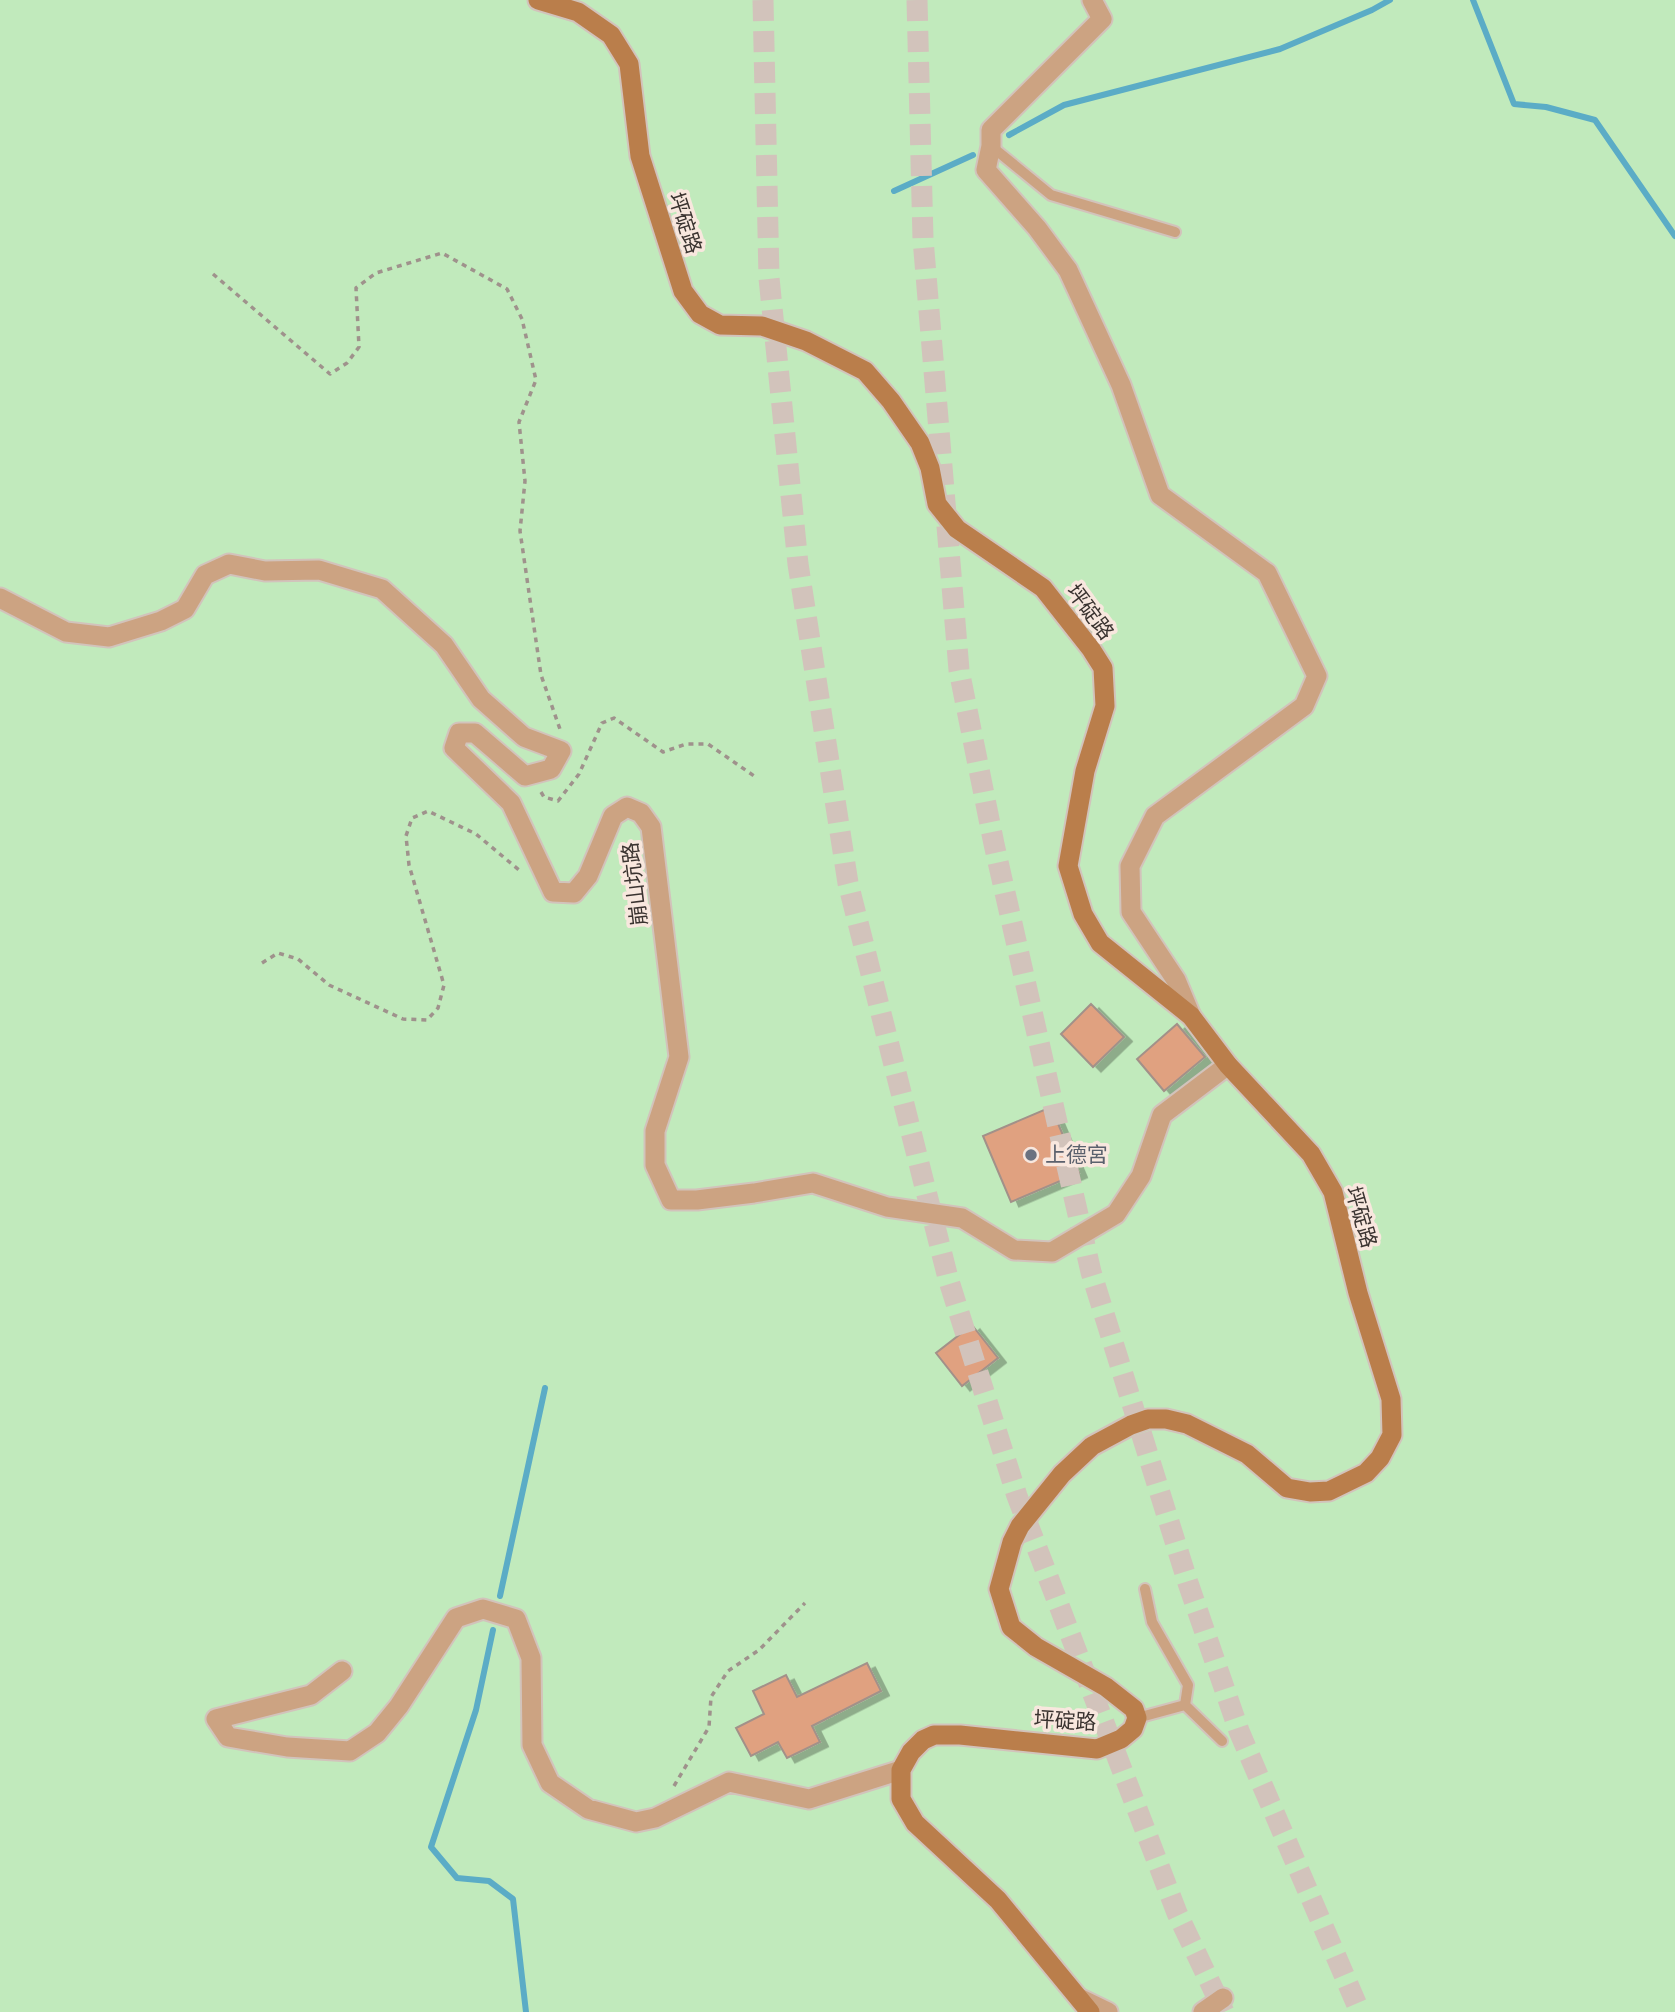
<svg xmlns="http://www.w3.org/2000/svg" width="1675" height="2012" font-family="'Noto Sans','Noto Sans TC',sans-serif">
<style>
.green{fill:#c1eabc}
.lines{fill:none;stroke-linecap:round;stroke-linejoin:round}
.stream{stroke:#5bacc6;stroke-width:6}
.building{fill:#e0a180;stroke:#a29189;stroke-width:2;filter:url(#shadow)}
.motorway-tunnel{stroke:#d2c3bb;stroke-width:21;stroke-dasharray:21 10;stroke-linecap:butt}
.service-casing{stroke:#d2c3bb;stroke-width:14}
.minor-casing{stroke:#d2c3bb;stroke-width:23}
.secondary-casing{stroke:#d2c3bb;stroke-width:23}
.path{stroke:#9f928c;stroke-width:3.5;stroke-dasharray:5 5;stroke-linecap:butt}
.service{stroke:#cca382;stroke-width:10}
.minor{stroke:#cca382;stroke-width:19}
.secondary{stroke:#ba7e4b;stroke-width:19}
.worship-dot{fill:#6b7280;stroke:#f8e7de;stroke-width:2.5}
.labels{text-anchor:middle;stroke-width:7;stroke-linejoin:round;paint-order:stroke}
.street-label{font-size:21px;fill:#3a3330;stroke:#f8e7de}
.worship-label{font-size:21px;fill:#5b616d;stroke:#f8e7de;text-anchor:start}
</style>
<defs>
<filter id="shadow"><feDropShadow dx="8" dy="4.5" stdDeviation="0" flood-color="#0004"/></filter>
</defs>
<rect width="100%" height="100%" fill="#f8e7de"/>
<path class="green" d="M0,0H1675V2012H0Z"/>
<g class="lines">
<path class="stream" d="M1473,0L1514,104L1546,107L1595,120L1675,236
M1009,135L1064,105L1280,49L1372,10L1390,0
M894,191L973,155
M500,1596L545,1388
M493,1630L476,1710L431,1847L457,1878L489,1881L513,1899L526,2012"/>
</g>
<path class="building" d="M1091,1004L1124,1037L1093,1067L1061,1034Z
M1177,1024L1205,1057L1164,1091L1137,1059Z
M1051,1107L1079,1173L1011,1202L983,1136Z
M972,1325L998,1358L962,1386L936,1353Z
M867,1663L881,1691L812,1726L820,1742L787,1758L778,1742L751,1756L736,1728L764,1714L753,1691L786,1675L797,1697Z"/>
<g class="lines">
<path class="motorway-tunnel" d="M763,0L769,278L798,564L848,883L948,1278L1017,1496L1177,1913L1224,2012
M917,0L923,239L959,670L994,844L1091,1272L1188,1583L1239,1731L1360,2012"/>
<g class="service-casing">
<path id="service" d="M991,146L1051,195L1175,232
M1145,1589L1152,1622L1188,1685L1185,1705L1222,1741
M1137,1718L1185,1705"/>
</g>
<g class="minor-casing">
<path id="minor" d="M1092,0L1102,19L991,130V146L986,170L1037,228L1068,270L1121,385L1160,495L1267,573L1317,676L1304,706L1155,816L1130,866L1131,912L1176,980L1191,1016
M0,598L66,632L109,637L161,621L185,609L205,575L229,564L265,571L319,570L382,589L444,645L481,699L524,737L561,751L551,769L525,776L475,733H459L454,748L511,803L553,892L574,893L588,876L613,816L627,807L641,813L651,827L679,1057L655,1131V1165L671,1200H697L754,1193L813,1183L887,1207L962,1218L1014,1250L1052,1252L1116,1214L1141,1176L1162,1115L1228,1065
M342,1671L311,1695L216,1719L228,1737L287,1747L350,1751L377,1733L399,1706L456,1618L483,1609L516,1619L531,1658L532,1745L550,1783L588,1809L636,1822L655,1818L729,1782L809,1799L901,1770
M1079,1998L1108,2012
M1203,2012L1223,1998"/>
</g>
<g class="secondary-casing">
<path id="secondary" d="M538,0L578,12L611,35L629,64L640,156L683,291L700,314L720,325L762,326L806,341L865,371L891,401L920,443L930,468L937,504L957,529L1043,588L1091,649L1103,668L1105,706L1085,771L1068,866L1083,914L1100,943L1191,1016L1228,1065L1311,1154L1333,1192L1358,1293L1391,1399L1392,1435L1380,1458L1366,1473L1329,1491L1310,1492L1287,1488L1247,1454L1187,1424L1166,1419H1148L1131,1425L1092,1446L1062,1474L1020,1526L1012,1542L999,1589L1011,1627L1036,1647L1106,1687L1134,1709L1137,1718L1133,1729L1121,1739L1097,1749L960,1735H934L923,1740L911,1752L901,1770V1799L915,1823L998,1900L1090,2012"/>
</g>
<path class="path" d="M213,274L330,374L347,363L359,347L356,288L376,273L442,253L507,289L522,319L536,380L519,422L525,481L520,531L541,675L561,732
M541,792L544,797L558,801L579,774L602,723L614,718L663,752L686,744H708L757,778
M262,963L278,953L298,959L329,985L403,1019L427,1020L438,1008L444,985L409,865L406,836L412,818L428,811L476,834L519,870
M674,1786L709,1727L711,1697L728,1671L759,1650L805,1603"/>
<use href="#service" class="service"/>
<use href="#minor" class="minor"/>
<use href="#secondary" class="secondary"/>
</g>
<circle class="worship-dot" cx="1031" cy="1155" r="7"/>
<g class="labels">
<g class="street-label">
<text transform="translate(685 223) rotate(72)" y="7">坪碇路</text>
<text transform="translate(1090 612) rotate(53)" y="7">坪碇路</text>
<text transform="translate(635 884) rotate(-97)" y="7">崩山坑路</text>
<text transform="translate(1361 1217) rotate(74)" y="7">坪碇路</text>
<text transform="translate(1065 1721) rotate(3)" y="7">坪碇路</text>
</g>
<g class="worship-label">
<text x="1045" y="1162">上德宮</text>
</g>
</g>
</svg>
